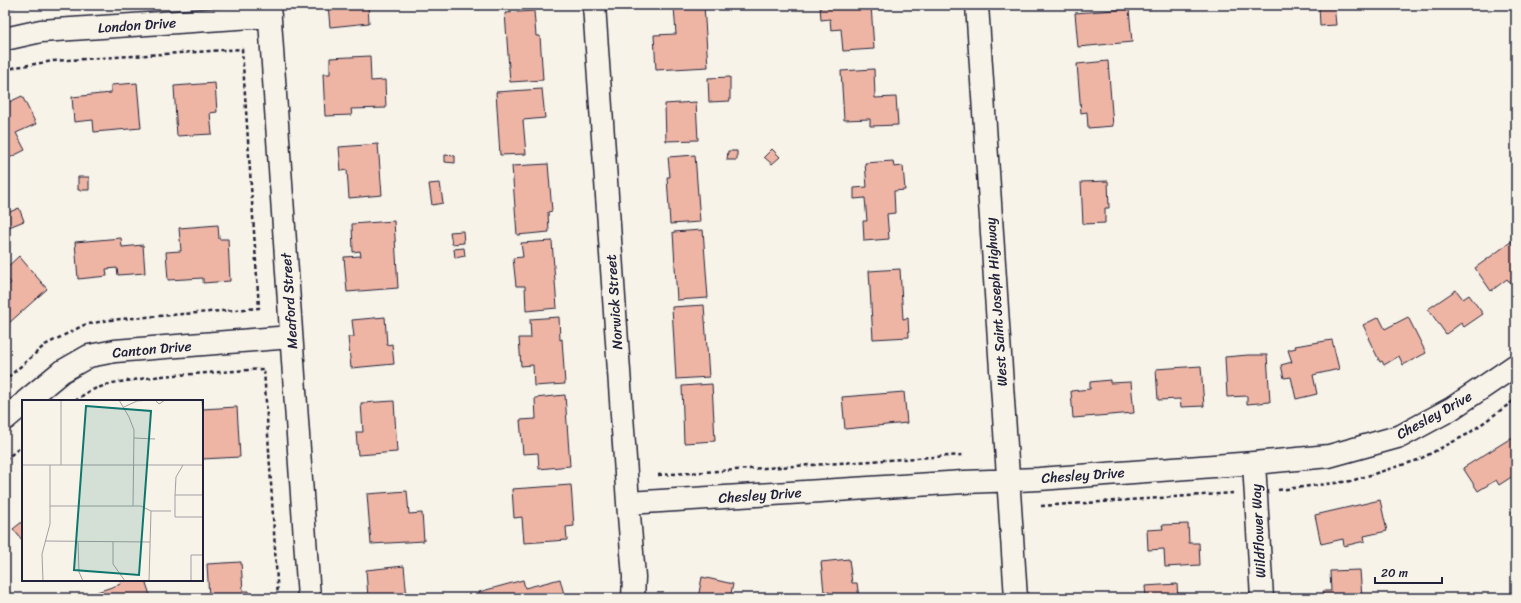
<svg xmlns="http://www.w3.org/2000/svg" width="1521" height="603" font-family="Sriracha,sans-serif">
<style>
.building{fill:#eeb5a5;stroke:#22223b}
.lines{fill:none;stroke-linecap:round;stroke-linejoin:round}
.minor-casing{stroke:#22223b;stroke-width:25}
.path{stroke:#22223b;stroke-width:2.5;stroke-dasharray:4 3;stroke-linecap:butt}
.minor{stroke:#f7f3e8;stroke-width:22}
.labels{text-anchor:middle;stroke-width:4;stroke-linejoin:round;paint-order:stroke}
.street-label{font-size:14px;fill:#22223b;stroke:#f7f3e8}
.inset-road{fill:none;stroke:#a29fa3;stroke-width:1}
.view{fill:#0f766e;fill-opacity:0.15;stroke:#0f766e;stroke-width:2}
.inset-edge{fill:none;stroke:#22223b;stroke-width:2}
</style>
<rect width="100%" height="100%" fill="#f7f3e8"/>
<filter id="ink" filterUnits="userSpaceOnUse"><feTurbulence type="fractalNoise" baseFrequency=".025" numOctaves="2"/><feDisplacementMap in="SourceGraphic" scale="8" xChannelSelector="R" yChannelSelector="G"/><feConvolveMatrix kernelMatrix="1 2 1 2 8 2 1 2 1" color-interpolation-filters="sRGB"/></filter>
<g filter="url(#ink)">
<path class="building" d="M328,5H368L369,23L330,27Z
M475,5H502V7L476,9Z
M704,5L708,67L656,70L654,35L676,34L674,7Z
M820,5H871L874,49L843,51L841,29L831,30L830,19L821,20Z
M1319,5H1334L1336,25L1320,26Z
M1129,9L1132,42L1078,47L1075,13Z
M534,11L536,36H540L543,80L510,82L505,13Z
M370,56L371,81L385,80L386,108L351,109L352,115L325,116L323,74H330V58Z
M1108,61L1113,126L1088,128L1087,112L1081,113L1077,64Z
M874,69L875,98L896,97L898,125L870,126V119L844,120L841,71Z
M730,77V101L709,102L708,78Z
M137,83L141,128L94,132L93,120L74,122L72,97L111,93V85Z
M215,83L217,112L210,113L212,134L177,136L174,86Z
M542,89L545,118L523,120L526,154L500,155L496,92Z
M22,96L36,124L16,133L25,150L5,160V104Z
M696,102L698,140L666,141L665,104Z
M378,144L382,195L349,198L347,170L341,171L339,147Z
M772,149L780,157L772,164L764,157Z
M728,151H737V160H727Z
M445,155L455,156V163L445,162Z
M695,155L700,222L670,224L667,177H670L668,157Z
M893,161L894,167L903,166L905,190L894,191L895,213L887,214L889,239L864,241L863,221H867L865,198L854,199V188L867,187L865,163Z
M548,164L552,211L548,212L549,232L517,235L512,166Z
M78,177H89V190H78Z
M1108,181L1109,208H1105V223L1083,224L1081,182Z
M440,183L443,203L432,205L429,184Z
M19,208L24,221L9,227L5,218V214Z
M394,221L398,288L347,292L344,257L361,256L360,251L353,252L352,224Z
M218,225L219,239H228L230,281L203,283V278L168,280L166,252L181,251L179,228Z
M703,230L708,298L677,300L673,232Z
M463,231L464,243L452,244L450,232Z
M121,238L122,247L143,245L145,273L118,275L117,268L106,269L107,276L78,279L75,242Z
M552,241L557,308L526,311L525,286H516L513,258L523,257L521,243Z
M1512,241L1516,247V290L1507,279L1491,291L1475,268Z
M464,248L465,256L455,258L454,249Z
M19,256L47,289L9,323L5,319V288L11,283L5,276V269Z
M900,269L903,319L908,318L909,337L873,339L869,271Z
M1456,290L1463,299L1469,295L1483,314L1464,327L1461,323L1446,334L1428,309Z
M704,305L709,377L676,379L672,307Z
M385,317L387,345L392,344L394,364L351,368L348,337H354L352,320Z
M559,317L560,340L562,339L565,384L534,386L533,365L521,366L519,338H531L530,319Z
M1379,317L1385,329L1408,317L1426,353L1403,365L1399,356L1384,365L1382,361L1380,362L1368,338L1369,337L1363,325Z
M1332,340L1339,369L1313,375L1317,394L1296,399L1291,377L1284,378L1281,365L1292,362L1288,350L1296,348L1295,346Z
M1248,355H1267L1270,402L1247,404V396L1227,397L1225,357Z
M1201,366L1204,406L1181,407L1180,399L1158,400L1156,369Z
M1110,380V383L1131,382L1134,413L1073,418L1071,391L1090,389V382Z
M712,384L715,441L684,443L682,386Z
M904,392L907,423L845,429L842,397Z
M565,395L570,466L539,469L538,453L523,454L520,420L536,419L535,398Z
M394,401L397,452L358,455L356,432H363L361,403Z
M237,407L240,457L202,459V409Z
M1516,435V474L1499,485L1496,480L1478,491L1463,468Z
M571,485L574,526L566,527L567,540L524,543L522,517L514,518L512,489Z
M407,491L409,514L422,513L424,541L371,544L367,494Z
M1380,500L1387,531L1364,536L1365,541L1344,546L1343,539L1321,544L1315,515Z
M1512,511H1516V547Z
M23,521V541L13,529Z
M1188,524L1189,543H1199L1200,565L1165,567L1164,549L1148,550L1147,530L1163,529L1162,525Z
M849,559L852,583H857L859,598H830L829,592H824L821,562Z
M241,562L243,591H249V598H209L207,564Z
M404,566L407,598H368L366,570Z
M1360,570L1362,598H1324L1323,591H1331L1330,571Z
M702,577L733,584L730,598H698Z
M560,579L565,598H481L479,592L523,580L525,588Z
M119,580H145L151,598H99L97,592L121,584Z
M1177,584L1178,598H1146L1145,586Z
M1510,593L1516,594V598H1508Z"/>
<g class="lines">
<g class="minor-casing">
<path id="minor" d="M269,5L309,598
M594,5L628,503L634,577L633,598
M977,5L1016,598
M5,39L41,31L270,16
M26,401L61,372L89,356L115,351L291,337
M5,419L23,404
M1254,463L1262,598
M628,503L964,482L1039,479L1254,463L1329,456L1401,436L1451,409L1516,365"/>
</g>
<path class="path" d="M5,8L21,5
M5,71L16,67L53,61L242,49L259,308L109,320L84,325L45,345L5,380
M75,401L89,391L112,383L162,376L264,369L278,598
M5,460L23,445
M658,475L963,455
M1278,490L1351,481L1418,460L1468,434L1516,399
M1041,506L1233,493"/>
<use href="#minor" class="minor"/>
</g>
</g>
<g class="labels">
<g class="street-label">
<text transform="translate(137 25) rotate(-4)" y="5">London Drive</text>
<text transform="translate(289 301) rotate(-94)" y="5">Meaford Street</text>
<text transform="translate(614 302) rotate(-94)" y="5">Norwick Street</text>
<text transform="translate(996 302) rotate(-94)" y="5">West Saint Joseph Highway</text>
<text transform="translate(152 349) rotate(-5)" y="5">Canton Drive</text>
<text transform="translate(1434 415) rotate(-29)" y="5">Chesley Drive</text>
<text transform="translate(1083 475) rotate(-4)" y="5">Chesley Drive</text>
<text transform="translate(760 495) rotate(-4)" y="5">Chesley Drive</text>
<text transform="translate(1258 531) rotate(-93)" y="5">Wildflower Way</text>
</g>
</g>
<g transform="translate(22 400)">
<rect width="181" height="181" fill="#f7f3e8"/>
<path class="inset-road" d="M97,0L107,17L112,30L111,106M133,0L137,4L143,0M180,0L181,21M102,7L115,1L128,0M112,38L133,39M0,65H181M39,65V0M153,95L154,77L161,65M181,95H153V117H181M28,106H119L129,111H149M23,141L128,142M56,141L57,172L61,181M91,142V164L103,181M21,181L20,154L28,124V65M127,181L129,111M169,181V155H181"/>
<path class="view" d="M64,6L129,11L117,175L52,170Z"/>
<rect width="181" height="181" class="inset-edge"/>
</g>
<rect width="1521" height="603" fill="none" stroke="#f7f3e8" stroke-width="20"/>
<rect x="10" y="10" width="1501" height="583" fill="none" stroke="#22223b" stroke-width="1.5" filter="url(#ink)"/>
<path d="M1375 577v6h67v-6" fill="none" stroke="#22223b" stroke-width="2"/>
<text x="1381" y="577" font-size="12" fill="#22223b" stroke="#f7f3e8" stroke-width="3" paint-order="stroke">20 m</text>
</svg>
